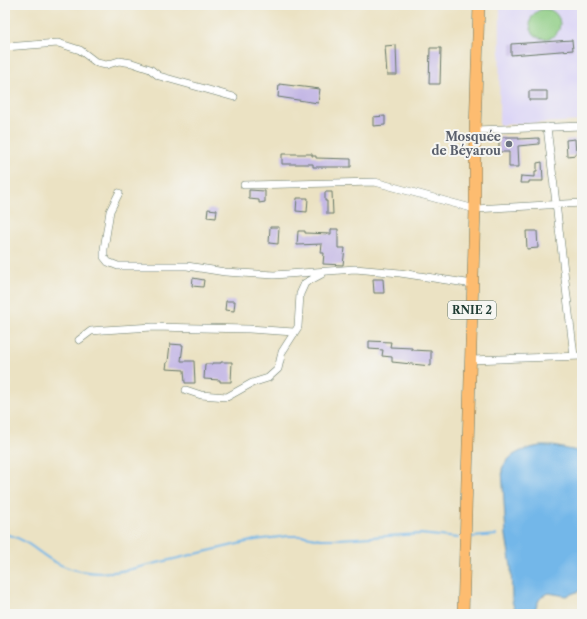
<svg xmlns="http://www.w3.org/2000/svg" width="587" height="619" font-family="'Libre Caslon Text',serif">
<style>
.built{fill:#dcd5f6}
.green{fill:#8dcc83;stroke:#56845c}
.water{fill:#73b7e9;stroke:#497a8e}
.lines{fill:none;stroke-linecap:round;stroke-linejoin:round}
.stream{stroke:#73b7e9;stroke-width:2}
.building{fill:#c4b8e5}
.minor-casing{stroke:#676;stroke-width:8}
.primary-casing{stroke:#676;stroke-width:12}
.minor{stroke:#fff;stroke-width:7}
.primary{stroke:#fdbc6f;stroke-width:11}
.worship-dot{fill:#6b7280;stroke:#f6f6f2;stroke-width:1.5}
.labels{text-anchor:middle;stroke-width:4;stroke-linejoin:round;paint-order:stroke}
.shield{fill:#f6f6f2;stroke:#60746d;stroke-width:1}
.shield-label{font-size:11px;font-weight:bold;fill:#1f3d34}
.worship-label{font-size:12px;font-weight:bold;fill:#5b616d;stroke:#f6f6f2;text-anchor:end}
</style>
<rect width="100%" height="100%" fill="#f6f6f2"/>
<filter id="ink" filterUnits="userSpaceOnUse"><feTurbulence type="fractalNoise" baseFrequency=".025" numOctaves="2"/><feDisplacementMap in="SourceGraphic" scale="8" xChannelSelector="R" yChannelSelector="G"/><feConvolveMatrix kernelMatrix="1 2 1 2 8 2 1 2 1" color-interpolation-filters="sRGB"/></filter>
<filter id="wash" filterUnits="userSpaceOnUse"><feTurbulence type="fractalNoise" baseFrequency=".012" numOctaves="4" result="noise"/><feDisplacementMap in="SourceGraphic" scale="16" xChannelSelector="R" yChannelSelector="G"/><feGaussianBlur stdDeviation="0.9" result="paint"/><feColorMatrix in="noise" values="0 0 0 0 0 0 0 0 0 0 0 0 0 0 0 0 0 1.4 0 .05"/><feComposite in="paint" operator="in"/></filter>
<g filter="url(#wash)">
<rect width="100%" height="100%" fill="#ebe2c3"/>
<path class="built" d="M500,5H582V121L499,125Z"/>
<path class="green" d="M530 24a15 15 0 1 1 30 0a15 15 0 1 1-30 0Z"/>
<path class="water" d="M540,446H553L582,452V590L566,596L549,593L544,595L539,600L533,614H516L512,601L511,567L506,535L502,469C509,453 524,449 540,446Z"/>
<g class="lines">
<path class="stream" d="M5,534C25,538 36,551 53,561C75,574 103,575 127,570L255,540L288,536H306L320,539H339L420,534L458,538
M473,537L496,535"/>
</g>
<g id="blocks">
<path class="building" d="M572,40L573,50L511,55V44Z
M396,45L397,75H387L385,46Z
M430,48H441L440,84H429Z
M279,84L320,89L318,103L278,97Z
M529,91H547V100H529Z
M385,116V125L373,126V117Z
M499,137H518V139L539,138V144L518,146L519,167H509V152H499Z
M575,139L576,155L567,156L566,140Z
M282,154H312V156H316V158L351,159V167H313V164H282Z
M542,162L543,181H529V183H520L521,176L535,177V171H537V163Z
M249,190L265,191V202L259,203V200L249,199Z
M325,192H332L333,214H327V201H325Z
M297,198H308L307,212L296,211Z
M208,209L217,210L216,218L207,217Z
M270,227H279L278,244L269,243Z
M331,229H338V248H345L343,265L323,264L324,253H321L322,244L297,245L298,231H305V233L331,234Z
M526,231H537L538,248L527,249Z
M193,278L204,280L203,287L192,286Z
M373,279H383L384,293H374Z
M226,301H235L234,311L225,310Z
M369,341L391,342L390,347L412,348V350L431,351V366L392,362V357L382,356L383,350L369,349Z
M170,344L183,345L181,361H194L195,383H185L184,370L166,369L167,362H168Z
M221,362H232L231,382H220V380L204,379L205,364H212V363H221Z"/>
</g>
</g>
<g filter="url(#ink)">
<use href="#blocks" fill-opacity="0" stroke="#676" stroke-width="1"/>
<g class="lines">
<g class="minor-casing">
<path id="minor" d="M5,47L58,43L80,50L97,63L106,65L119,61L132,63L150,69L159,76L234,97
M547,127L574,356
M475,130L582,126
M244,185L375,182L475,209L582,203
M119,193L110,211L104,249V257L108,262L118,266H187L225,272L274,275L355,269L400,273L473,284
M79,340L91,331L103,330L153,327L249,329L294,332
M470,360L582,356
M186,390L201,395L227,397L252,383L268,378L278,369L282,352L298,327L300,294L305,283L322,274"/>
</g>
<g class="primary-casing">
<path id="primary" d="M463,614L475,209V130L479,5"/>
</g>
<use href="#minor" class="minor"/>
<use href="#primary" class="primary"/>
</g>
</g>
<circle class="worship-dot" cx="509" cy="144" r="4"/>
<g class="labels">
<rect class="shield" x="448" y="301" width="48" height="18" rx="3"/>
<g class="shield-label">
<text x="472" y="314">RNIE 2</text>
</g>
<g class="worship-label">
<text x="501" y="141">Mosquée<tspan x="501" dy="14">de Béyarou</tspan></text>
</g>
</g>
<rect width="587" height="619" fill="none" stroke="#f6f6f2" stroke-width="20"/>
</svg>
